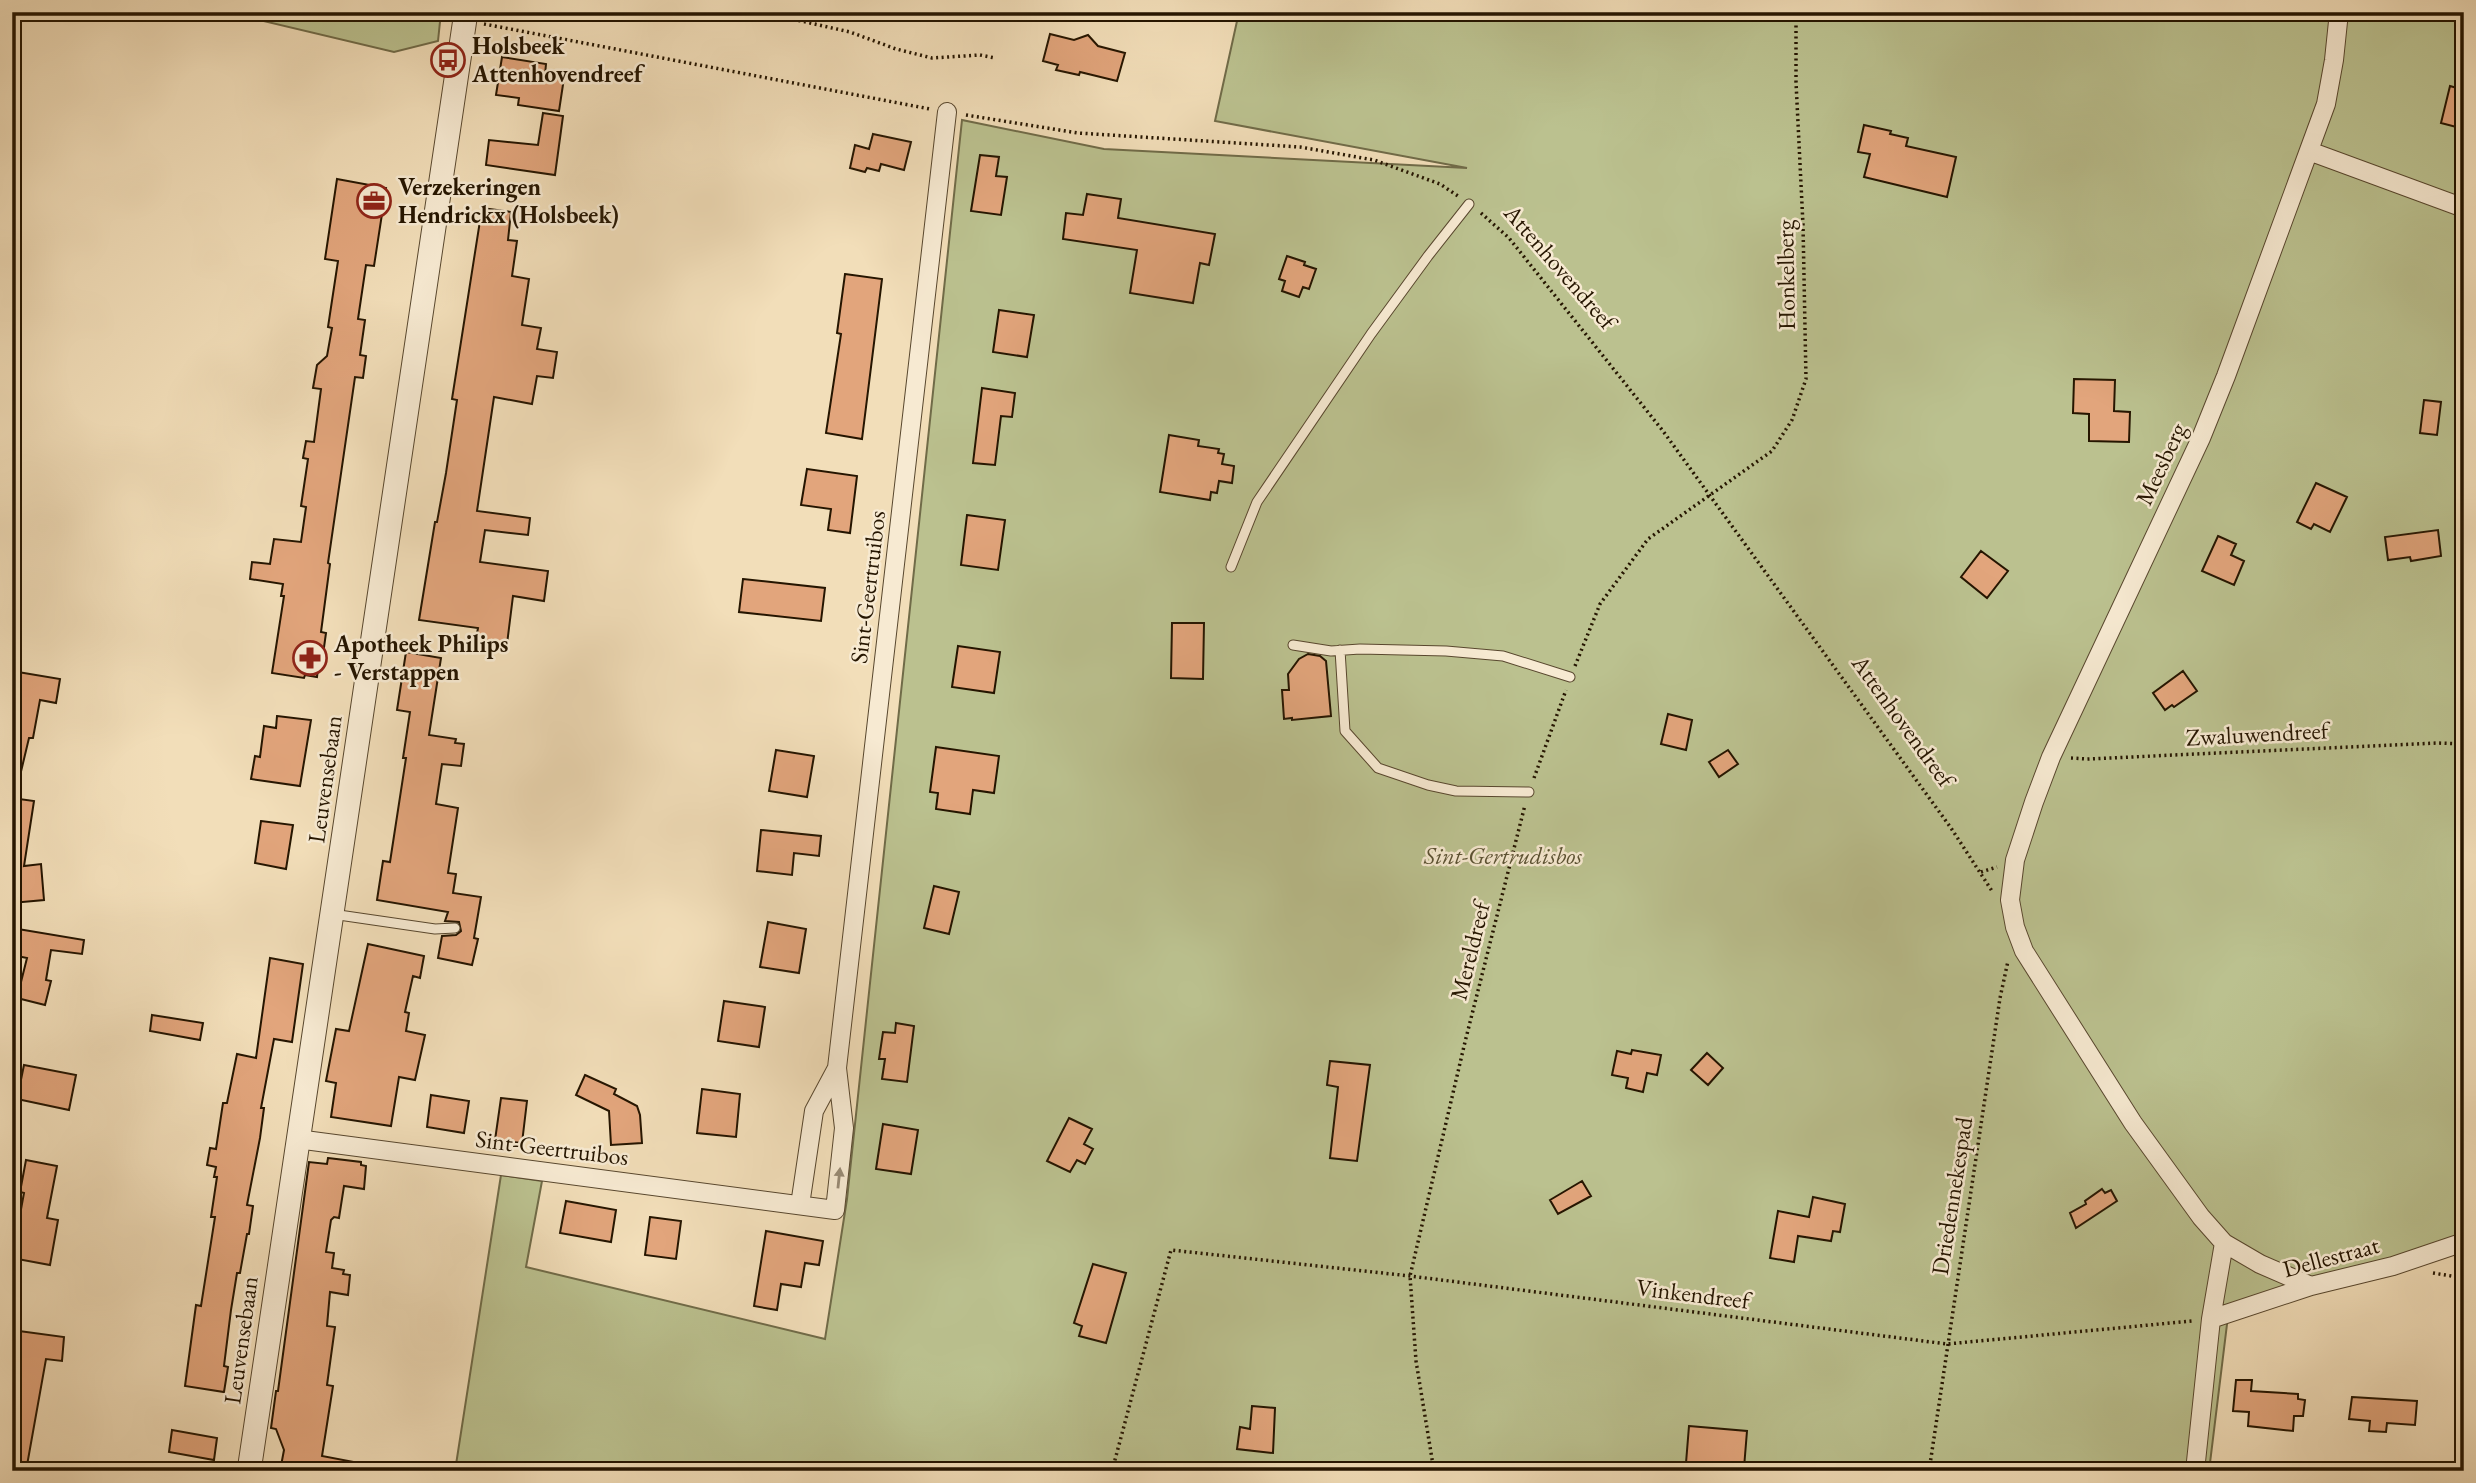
<svg xmlns="http://www.w3.org/2000/svg" width="2476" height="1483" font-family="'EB Garamond',serif">
<style>
.green{fill:#bbc18f;stroke:#706b48;stroke-width:2}
.building{fill:#e2a57c;stroke:#251500;stroke-width:2}
.lines{fill:none;stroke-linecap:round;stroke-linejoin:round}
.service-casing{stroke:#58472e;stroke-width:11}
.minor-casing{stroke:#58472e;stroke-width:20}
.tertiary-casing{stroke:#58472e;stroke-width:25}
.path{stroke:#251500;stroke-width:3.5;stroke-dasharray:2 3.5;stroke-linecap:butt}
.service{stroke:#f7ead2;stroke-width:9}
.minor{stroke:#f7ead2;stroke-width:18}
.tertiary{stroke:#f7ead2;stroke-width:23}
.oneway{fill:#988a74}
.labels{text-anchor:middle;stroke-width:5;stroke-linejoin:round;paint-order:stroke}
.poi-label{font-size:24px;font-weight:bold;fill:#251500;stroke:#f7ead2;text-anchor:start}
.street-label{font-size:24px;fill:#251500;stroke:#f7ead2}
.park-label{font-size:24px;font-style:italic;fill:#5a5132;stroke:#f7ead2}
</style>
<rect width="100%" height="100%" fill="#f2deb9"/>
<filter id="stains"><feTurbulence type="fractalNoise" baseFrequency=".00286" numOctaves="4"/><feColorMatrix values="0 0 0 0 .2 0 0 0 0 .09 0 0 0 0 .02 0 0 0 .5 -.17"/></filter>
<radialGradient id="worn" r=".72"><stop offset=".6" stop-color="#630" stop-opacity="0"/><stop offset="1" stop-color="#630" stop-opacity=".3"/></radialGradient>
<path class="green" d="M226,12H441L438,41L394,52Z
M1239,12H2464V1236L2229,1308L2209,1471H455L501,1175L542,1181L526,1267L825,1339L847,1199L962,120L1104,149L1467,168L1215,121Z"/>
<path class="building" d="M1050,34L1074,40L1088,35L1098,46L1125,53L1117,81L1080,72L1079,75L1056,70L1058,65L1043,61Z
M502,57L546,64L545,75L564,78L559,111L518,105L519,98L496,95Z
M2450,86L2464,90V129L2441,123Z
M543,113L563,116L555,175L486,165L489,140L538,145Z
M1864,125L1891,131L1890,134L1908,138L1906,146L1956,157L1947,197L1864,177L1870,154L1858,152Z
M873,134L911,142L904,170L881,164L879,171L867,168L865,172L850,168L855,145L869,149Z
M980,155L999,157L996,176L1007,177L1001,215L971,211Z
M337,179L386,188L374,266L366,265L358,319L365,320L360,355L366,356L363,378L355,377L328,563L330,564L321,632L326,633L321,669H318L317,677L305,675L304,678L272,673L284,596H281L283,584L250,579L252,562L270,564L274,539L301,542L306,507L301,506L308,459L303,458L306,441L314,442L321,389L313,388L317,365L327,356L332,328L328,327L338,261L325,259Z
M1087,194L1121,199L1118,218L1215,234L1209,265L1200,263L1193,303L1130,293L1137,250L1063,239L1066,213L1083,215Z
M482,208L511,212L508,240L517,241L512,276L529,279L522,325L541,328L537,349L557,352L553,378L537,376L532,404L494,397L477,511L530,518L528,535L485,530L480,562L548,571L544,601L513,596L507,644L476,639L478,628L419,620L435,522H437L446,473L457,400L452,399Z
M1287,256L1305,262L1304,265L1316,269L1309,289L1303,287L1299,297L1282,291L1285,281L1279,279Z
M845,274L882,279L862,439L826,433L841,334L837,333Z
M999,310L1034,315L1027,357L993,352Z
M2074,379L2115,380L2114,411L2130,412L2129,442L2089,441V414L2073,413Z
M982,388L1015,393L1012,417L1001,416L995,465L973,463Z
M2424,400L2441,402L2437,435L2420,433Z
M1169,435L1199,440L1198,446L1219,449L1218,453L1224,454L1222,464L1234,466L1232,483L1219,481L1217,493L1211,492L1210,500L1160,492Z
M807,469L857,476L850,533L828,530L831,509L801,505Z
M2316,483L2347,497L2330,532L2314,524L2311,529L2297,522Z
M967,515L1005,520L998,570L961,565Z
M2438,530L2441,556L2411,561L2410,557L2388,560L2385,537Z
M2218,536L2236,544L2231,555L2244,561L2234,585L2202,571Z
M1981,551L2008,571L1987,598L1961,577Z
M743,579L825,588L821,621L739,612Z
M1172,623H1204L1203,679L1171,678Z
M958,646L1000,652L994,693L952,687Z
M406,652L441,658L429,735L456,739L455,743L464,744L461,766L442,764L436,804L458,808L448,873L456,874L453,893L481,897L474,938L478,939L472,965L438,958L442,936L456,935L461,931L459,922L445,921L448,912L377,900L383,861L390,862L406,758H403L410,712L397,710Z
M1308,654L1320,656L1326,661L1331,716L1292,720V718L1284,719L1282,690H1289L1288,674L1299,659Z
M12,671L60,679L56,703L40,700L33,738H29L19,780L12,779Z
M2183,671L2197,691L2174,707L2172,705L2165,710L2153,693Z
M1668,714L1692,720L1686,750L1661,744Z
M277,716L311,720L300,786L251,779L255,756L260,757L264,726L276,728Z
M936,747L999,756L994,793L973,790L970,814L936,809L938,793L930,792Z
M776,750L814,756L807,797L769,791Z
M1728,750L1738,764L1719,777L1709,762Z
M12,798L34,801L24,866L41,864L44,900L12,903Z
M261,821L293,825L286,869L255,863Z
M761,830L821,836L819,856L794,853L792,875L757,871Z
M934,886L959,892L949,934L924,928Z
M768,922L806,929L799,973L760,967Z
M12,928L84,940L82,954L51,950L46,980L51,981L45,1005L17,998L27,958L12,955Z
M368,944L424,956L420,978L413,976L405,1012L409,1013L406,1031L425,1035L415,1080L399,1077L391,1126L331,1117L336,1083L326,1081L336,1029L349,1031Z
M270,958L303,964L292,1042L274,1039L261,1108H264L260,1138L247,1205L253,1206L249,1234H247L240,1273H237L231,1310L224,1366L228,1367L224,1392L185,1386L196,1305L201,1306L215,1217H211L217,1177H214L216,1167L207,1165L210,1148L216,1149L223,1103H227L237,1054L256,1058Z
M724,1001L765,1007L759,1047L718,1041Z
M152,1015L203,1023L200,1040L150,1031Z
M896,1023L914,1026L907,1082L882,1079L885,1059H879L883,1032L895,1033Z
M1632,1050L1661,1055L1657,1075L1647,1073L1643,1092L1626,1088L1628,1078L1612,1075L1617,1051L1631,1054Z
M1707,1053L1723,1068L1708,1085L1691,1070Z
M1330,1061L1370,1065L1357,1161L1330,1158L1338,1087L1327,1085Z
M24,1065L76,1075L69,1110L17,1099Z
M585,1075L616,1089L614,1094L637,1106L640,1115L642,1143L611,1145L609,1111L576,1095Z
M702,1089L740,1094L736,1137L697,1133Z
M431,1095L469,1101L464,1133L427,1127Z
M501,1098L527,1101L522,1143L495,1140Z
M1069,1118L1092,1129L1084,1144L1093,1149L1085,1164L1077,1160L1070,1172L1047,1161Z
M883,1124L918,1130L911,1174L876,1169Z
M328,1158L361,1162V1165L366,1166L364,1189L344,1186L339,1218L334,1217L331,1220L326,1252L334,1253L332,1268L344,1270L343,1274L350,1275L348,1295L330,1292L327,1326L335,1327L327,1385L333,1386L322,1456L354,1462V1471H280L284,1450L276,1429L271,1428L276,1391H278L309,1162L327,1164Z
M26,1160L57,1166L47,1218L58,1220L50,1265L12,1258L24,1193L20,1192Z
M1582,1181L1591,1196L1558,1214L1550,1200Z
M2102,1189L2105,1193L2111,1190L2117,1201L2076,1228L2070,1213L2086,1204L2085,1201Z
M1813,1197L1845,1204L1840,1232L1833,1231L1831,1241L1798,1236L1794,1262L1770,1258L1778,1211L1809,1217Z
M566,1201L616,1210L611,1242L560,1233Z
M650,1217L681,1221L676,1259L645,1255Z
M766,1231L823,1241L819,1265L805,1263L801,1287L781,1284L777,1310L754,1306Z
M1093,1264L1126,1273L1106,1343L1079,1336L1082,1326L1074,1323Z
M19,1331L64,1337L62,1361L46,1359L26,1471H12V1396L20,1356L16,1355Z
M2236,1380H2252L2251,1391L2298,1394V1399L2305,1400L2303,1416H2294L2293,1431L2248,1426L2249,1412L2233,1411Z
M2352,1397L2417,1401L2415,1425L2387,1423L2386,1432L2369,1431L2370,1421L2349,1419Z
M1252,1406L1275,1408L1273,1453L1237,1449L1240,1427L1250,1429Z
M1689,1426L1747,1431L1744,1468L1686,1463Z
M172,1430L217,1438L214,1460L169,1452Z"/>
<g class="lines">
<g class="service-casing">
<path id="service" d="M1231,567L1257,502L1371,334L1428,256L1469,204
M1293,645L1331,651L1360,649L1446,651L1503,656L1570,677
M1340,650L1345,731L1378,768L1428,785L1456,791L1529,792
M332,914L435,929L455,928"/>
</g>
<g class="minor-casing">
<path id="minor" d="M2309,151L2464,208
M297,1139L835,1210L844,1128L837,1068L947,112
M800,1205L814,1111L837,1068
M2311,1286L2260,1264L2224,1243L2201,1217L2133,1123L2024,951L2015,927L2010,900L2015,860L2034,802L2051,757L2201,438L2226,376L2326,104L2334,60L2339,12
M2211,1319L2311,1286L2393,1266L2464,1242
M2195,1471L2211,1319L2224,1243"/>
</g>
<g class="tertiary-casing">
<path id="tertiary" d="M249,1471L466,12"/>
</g>
<path class="path" d="M431,12L446,16
M761,12L850,32L896,49L932,58L980,55L995,58
M484,24L930,109
M966,115L1078,133L1300,147L1374,160L1440,184L1458,196
M1481,213L1509,238L1663,431L1951,828L1992,891
M1575,666L1600,604L1648,539L1772,451L1792,420L1806,379L1803,225L1796,82V12
M2071,758L2087,759L2437,743L2464,744
M1534,778L1566,690
M1981,872L1997,867
M2433,1273L2464,1278
M1112,1471L1171,1250L1410,1276L1947,1344L2192,1321
M1434,1471L1416,1361L1410,1276L1465,1042L1525,805
M1929,1471L2000,998L2008,961"/>
<use href="#service" class="service"/>
<use href="#minor" class="minor"/>
<use href="#tertiary" class="tertiary"/>
</g>
<defs><path id="oneway-solid" d="M-6-.8H1V-3.2L6.5 0L1 3.2V.8H-6Z" transform="scale(1.75)"/></defs>
<use class="oneway" href="#oneway-solid" transform="translate(839 1178) rotate(-84)"/>
<defs>
<g id="bus-ring" transform="scale(1.75)"><circle r="9.5" fill="#f7ead2" stroke="#8f2418" stroke-width="1.5"/><path d="M-5-6H5V4H4V6H2V4H-2V6H-4V4H-5ZM-3.5-4V0h7V-4ZM-3.5 1.2v1.5H-2V1.2ZM2 1.2v1.5H3.5V1.2Z" fill="#8f2418"/></g>
<g id="office-ring" transform="scale(1.75)"><circle r="9.5" fill="#f7ead2" stroke="#8f2418" stroke-width="1.5"/><path d="M-6-3h4V-5.5h4V-3h4V5H-6ZM-1-4.5V-3h2v-1.5ZM-6 0V1H6V0Z" fill="#8f2418"/></g>
<g id="pharmacy-ring" transform="scale(1.75)"><circle r="9.5" fill="#f7ead2" stroke="#8f2418" stroke-width="1.5"/><path d="M-2-6h4v4h4v4h-4v4h-4v-4h-4v-4h4Z" fill="#8f2418"/></g>
</defs>
<g fill-rule="evenodd">
<use href="#bus-ring" x="448" y="60"/>
<use href="#office-ring" x="374" y="201"/>
<use href="#pharmacy-ring" x="310" y="658"/>
</g>
<g class="labels">
<g class="poi-label">
<text x="472" y="54">Holsbeek<tspan x="472" dy="28">Attenhovendreef</tspan></text>
<text x="398" y="195">Verzekeringen<tspan x="398" dy="28">Hendrickx (Holsbeek)</tspan></text>
<text x="334" y="652">Apotheek Philips<tspan x="334" dy="28">- Verstappen</tspan></text>
</g>
<g class="street-label">
<text transform="translate(1560 267) rotate(49)" y="8">Attenhovendreef</text>
<text transform="translate(1786 275) rotate(-91)" y="8">Honkelberg</text>
<text transform="translate(2161 464) rotate(-65)" y="8">Meesberg</text>
<text transform="translate(868 587) rotate(-83)" y="8">Sint-Geertruibos</text>
<text transform="translate(1903 721) rotate(54)" y="8">Attenhovendreef</text>
<text transform="translate(2257 734) rotate(-3)" y="8">Zwaluwendreef</text>
<text transform="translate(325 779) rotate(-82)" y="8">Leuvensebaan</text>
<text transform="translate(1470 951) rotate(-76)" y="8">Mereldreef</text>
<text transform="translate(552 1148) rotate(7)" y="8">Sint-Geertruibos</text>
<text transform="translate(1952 1196) rotate(-81)" y="8">Driedennekespad</text>
<text transform="translate(2331 1257) rotate(-15)" y="8">Dellestraat</text>
<text transform="translate(1693 1294) rotate(7)" y="8">Vinkendreef</text>
<text transform="translate(241 1340) rotate(-82)" y="8">Leuvensebaan</text>
</g>
<g class="park-label">
<text x="1503" y="864">Sint-Gertrudisbos</text>
</g>
</g>
<rect width="2476" height="1483" fill="none" stroke="#f2deb9" stroke-width="42"/>
<rect x="14" y="14" width="2448" height="1455" fill="none" stroke="#251500" stroke-width="3.5"/>
<rect x="21" y="21" width="2434" height="1441" fill="none" stroke="#251500" stroke-width="2"/>
<rect width="100%" height="100%" filter="url(#stains)"/>
<rect width="100%" height="100%" fill="url(#worn)"/>
</svg>
